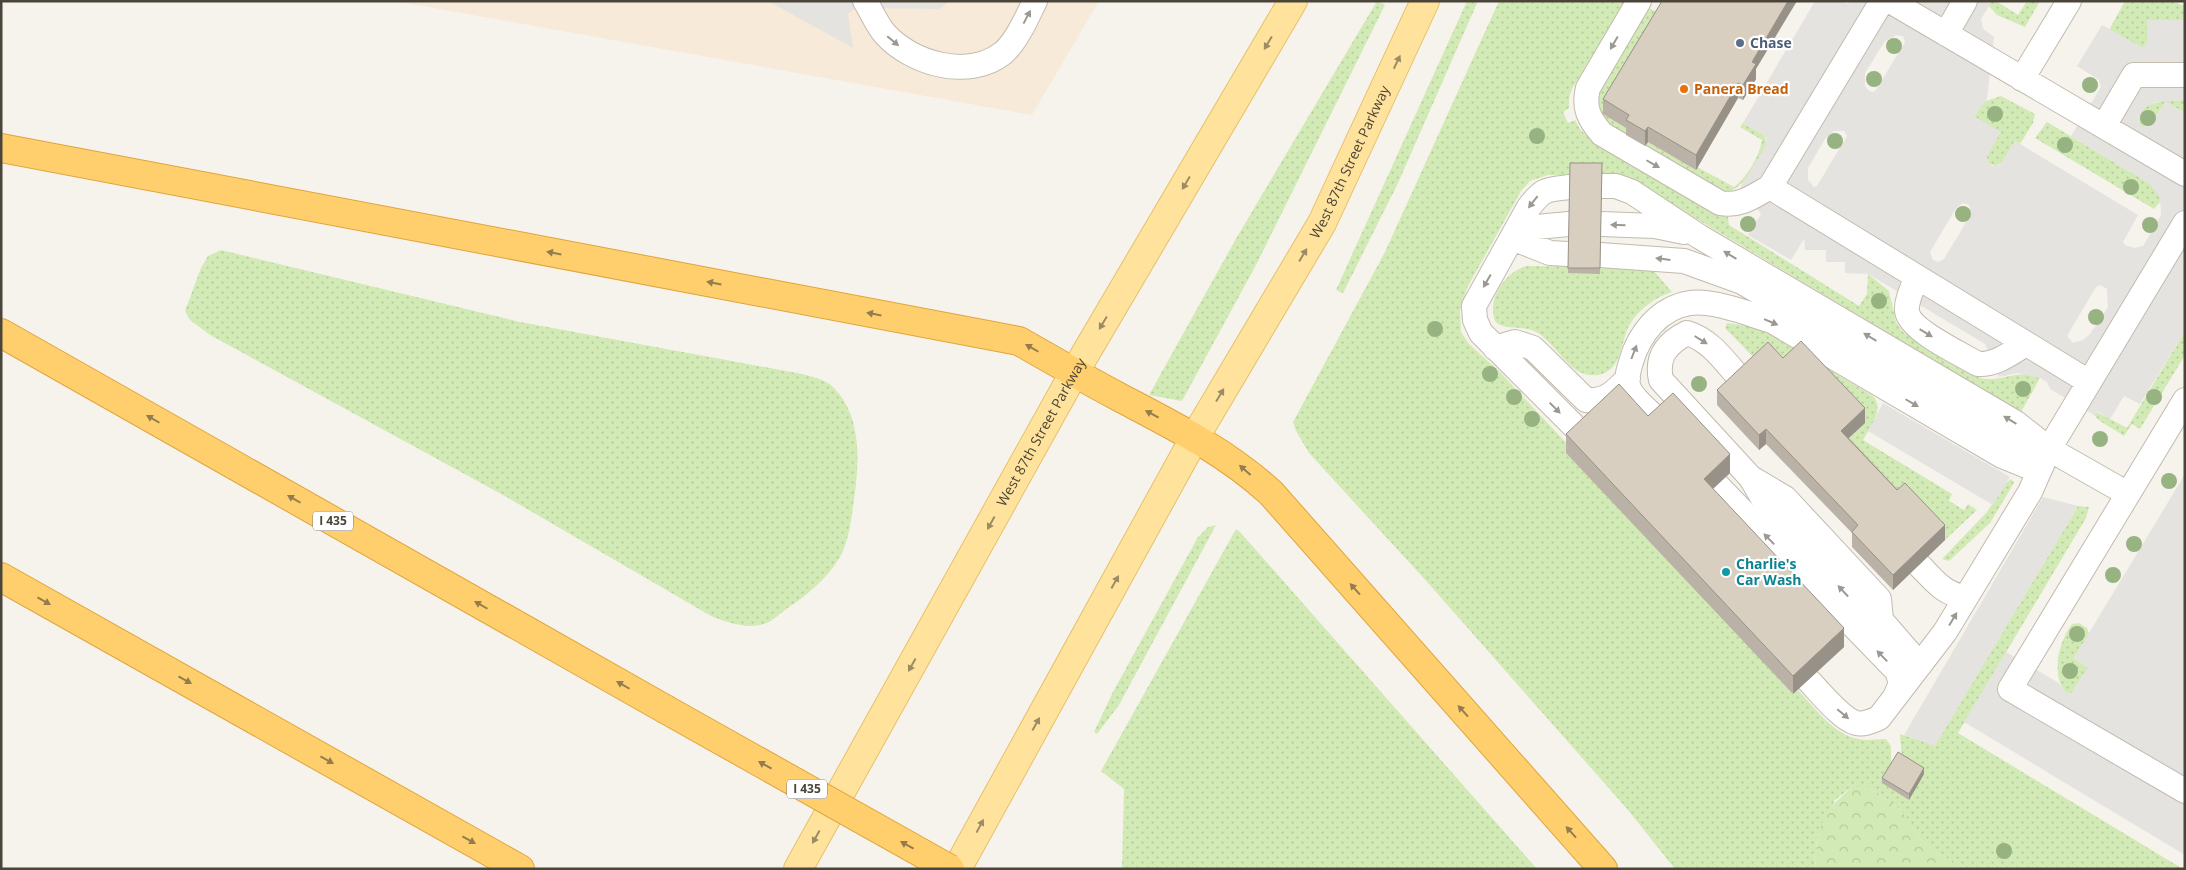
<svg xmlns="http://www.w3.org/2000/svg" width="2186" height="870" font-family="'Open Sans',sans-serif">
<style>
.commercial{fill:#f7ead8}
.grass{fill:url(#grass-dots)}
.forest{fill:url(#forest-crowns)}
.parking{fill:#e5e3e0;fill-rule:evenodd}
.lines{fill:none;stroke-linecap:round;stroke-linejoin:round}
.lane-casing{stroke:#c2bbae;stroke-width:26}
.primary-casing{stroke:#e6c16a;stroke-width:30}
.highway-casing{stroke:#e0a43c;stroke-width:30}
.lane{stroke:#fff;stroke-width:24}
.primary{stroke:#ffe39c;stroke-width:28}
.highway{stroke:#ffcf6e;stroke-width:28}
.highway-bridge-casing{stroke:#e0a43c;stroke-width:30;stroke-linecap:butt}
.highway-bridge{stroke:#ffcf6e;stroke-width:28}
.tree{fill:#97b381}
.wall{fill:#bab2a6}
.shaded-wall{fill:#979187}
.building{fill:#d8cfc1;stroke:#979187}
.oneway{fill:#9c9892}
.oneway2{fill:#9c8c66}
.oneway3{fill:#937c4e}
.service-dot{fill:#5c6f8a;stroke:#fff;stroke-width:2}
.food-dot{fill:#e8710a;stroke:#fff;stroke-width:2}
.culture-dot{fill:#0f9aa8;stroke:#fff;stroke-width:2}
.labels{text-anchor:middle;stroke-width:4.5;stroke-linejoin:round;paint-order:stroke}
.shield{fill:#fff;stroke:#817c74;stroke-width:1}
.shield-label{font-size:12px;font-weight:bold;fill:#4b4439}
.service-label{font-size:14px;font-weight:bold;fill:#4e5e75;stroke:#fff;text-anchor:start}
.food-label{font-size:14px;font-weight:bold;fill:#c56008;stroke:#fff;text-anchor:start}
.street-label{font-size:14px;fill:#4b4439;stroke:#fff}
.culture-label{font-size:14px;font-weight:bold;fill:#0d838f;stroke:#fff;text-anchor:start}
</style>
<defs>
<pattern id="grass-dots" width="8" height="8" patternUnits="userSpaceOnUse" patternTransform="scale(1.25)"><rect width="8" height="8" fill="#d2eab5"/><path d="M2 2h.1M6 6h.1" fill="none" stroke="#b6ca9c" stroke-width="1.8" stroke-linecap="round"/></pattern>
<pattern id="forest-crowns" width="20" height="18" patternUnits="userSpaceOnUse" patternTransform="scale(1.25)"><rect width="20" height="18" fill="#d2eab5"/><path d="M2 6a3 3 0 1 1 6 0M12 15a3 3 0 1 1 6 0" fill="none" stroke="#b6ca9c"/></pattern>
</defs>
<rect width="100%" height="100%" fill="#f6f3ec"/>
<path class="commercial" d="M394,1H1099L1032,115Z"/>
<path class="grass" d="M1377,1L1385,5L1256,265L1182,401L1149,395L1237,237Z
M1467,1H1478L1398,183L1343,293L1336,290Z
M1499,1H1625L1572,89L1569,98V108L1563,112L1568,123L1575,120L1580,129L1588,137L1706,209L1728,217L1729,225L1859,306L1867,294L1868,274L1889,291L1896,322L1902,331C1917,343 1969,378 1986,379C2008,380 2015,369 2040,378L2021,412L1633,181L1614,176L1548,175L1530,181L1521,191L1467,288L1460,311L1461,332L1469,344L1499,371L1571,448L1793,694L1798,690C1815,708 1833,734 1858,739C1867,741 1877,739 1886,739L1891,746V768L1909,800L1924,774L1902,760L1900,734L1935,745L2078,506L2089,507L2086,518L1958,733L2183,869H1960L1957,862L1941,856L1920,839L1902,811L1870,787H1852L1835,800L1817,837L1815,869H1675L1628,810L1429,584L1309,453L1296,431L1293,422L1385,252Z
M1992,1H1996L2018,15L2027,1H2040L2025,27L1997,15L1988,5Z
M2125,1H2172L2185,6V20H2147V43L2143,48L2109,30Z
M1649,8L1659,13L1604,114L1629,130L1626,135C1614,127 1598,119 1597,102C1597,84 1638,26 1649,8Z
M2001,96L2035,114L2033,123L2020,144L2015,141L2002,163L1995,166L1988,163L1974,116L1983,102Z
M2185,100V113L2166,102L2149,126L2143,127L2139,125C2135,99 2168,101 2185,100Z
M2047,122L2149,183L2158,192L2161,201L2154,209L2035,138Z
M1743,123L1764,135L1767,143C1761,159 1741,195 1722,192L1645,146L1648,142L1695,169L1697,167L1734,187C1748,176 1759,157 1762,140L1740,127Z
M221,250L520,322L802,374C812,377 825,379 833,387C864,418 859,467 853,506C851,523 848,542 840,557C826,580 807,595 785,610C780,614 773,620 767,623C749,630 728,623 711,616L503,495L210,335L190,320L185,311L201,268L208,256Z
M1526,266L1623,267L1654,271L1672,292C1656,297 1639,309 1630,324C1620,341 1623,371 1598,375C1590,376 1582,374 1576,370C1563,360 1553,345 1541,335C1527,323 1503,332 1495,321C1487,299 1504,273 1526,266Z
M1727,323L1748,326L1772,335L1873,396C1885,410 1870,427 1863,440L1952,494L1949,501L1964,510L1968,504L1977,510L1945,540L1841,445L1865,423L1760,364L1725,328Z
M2185,331V355L2140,429L2132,424L2124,436L2100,421L2094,415L2095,413H2099L2127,428Z
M2011,479L2014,483L1990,523L1949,561L1942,559L1987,512L2006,483Z
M1216,525L1119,705L1097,734L1094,732L1113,692L1198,537L1208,527Z
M1236,529L1240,532L1537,869H1122L1124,789L1101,771Z
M2079,623L2087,628L2089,634L2074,658L2088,668L2071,694L2065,692C2051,673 2059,641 2072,624Z"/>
<path class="forest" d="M1852,787H1870L1902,811L1920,839L1941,856L1957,862L1960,869H1815L1817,837L1827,810Z"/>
<path class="parking" d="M768,1H950L939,9L855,8L848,14L853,48Z
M1815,1H1842L1847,4L1852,1H1992L1981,19L1983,29L1994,37L1987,99L1974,116L2001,132L1987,156L1988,163L1993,166L2000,165L2015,141L2020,144L2138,215L2123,242L2125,245L2134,248L2143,246L2161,215L2160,197L2149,183L2071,136L2101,87L2099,80L2077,66L2102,25L2143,48L2147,43V20H2185V100L2154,102L2144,108L2138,122L2143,127L2149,126L2166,102L2185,113V331L2140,404L2124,396L2110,419L2099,412L2094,415L2050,389L2047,382L2040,378L2018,373L1999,377L1985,344L1868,274L1845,273V262H1826V250H1805L1804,239L1791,260L1748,235L1761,214L1741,186L1765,147L1767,140L1764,135L1743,123ZM1897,35L1903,36L1905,42L1876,90L1873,92L1869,91L1865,86V73L1885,41ZM1834,131H1844L1847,136L1817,186L1814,187L1808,180V168L1825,139ZM1963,203L1969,205L1971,214L1944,259L1938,262L1933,260L1930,252L1956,208ZM2100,285L2107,289L2108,307L2090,334L2083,340L2073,343L2067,336L2096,287Z
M1883,403L2010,477L1993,505L1868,431Z
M2185,474V855L1964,722L2006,652L2059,683L2065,692L2072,693L2088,668L2074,658Z
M2043,497L2078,506L1935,746L1904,735Z"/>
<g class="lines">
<g class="lane-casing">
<path id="lane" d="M865,1C872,12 877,25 885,34C912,64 969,80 1003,53C1017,41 1027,17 1035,1
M1639,1L1588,88C1583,108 1589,119 1602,134L1720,203C1740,207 1754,196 1770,187
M1882,1L1770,187L2089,382
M1890,1L2185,174
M1946,34L1965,1
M2022,79L2069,1
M2104,126L2134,75H2185
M1602,186H1616L1632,192L1700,237L2016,423L2049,449L2128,494
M1569,187C1546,190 1544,188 1529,207L1474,306L1475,320L1481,333L1584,436
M1601,224L1655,226L1684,232
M1512,238L1536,227L1569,224
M1512,238L1550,253L1568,254
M1600,255L1684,261L1742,282L2008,439L2040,447
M1917,277C1913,287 1906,300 1907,311C1909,330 1961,354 1978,364C1996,365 2011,353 2026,344
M1495,348L1515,342L1533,348L1586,400C1605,402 1615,392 1628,378
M1742,381C1726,363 1711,340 1687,333C1667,343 1656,357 1661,380L1751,478L1772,514L1864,613L1881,620
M2185,400L2010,689L2185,791
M1660,422C1651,412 1631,399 1628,385C1626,378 1629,369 1631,362C1639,334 1659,308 1690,303C1714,300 1749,314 1772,321L2002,456L2039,471
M1753,479L1785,498L1879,599L1881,620L1920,665
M1717,485L1897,671L1901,683L1895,697
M1919,565C1934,580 1944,595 1966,597
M1808,680C1820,692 1841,719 1856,723C1864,725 1872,721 1879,718L1945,632L2030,492L2049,449L2185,223"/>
</g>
<g class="primary-casing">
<g id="primary">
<path id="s1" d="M798,869L1074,373L1293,1"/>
<path id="s2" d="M957,869L1195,437L1322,223L1425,1"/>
</g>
</g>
<g class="highway-casing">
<path id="highway" d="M1,148L1019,341C1052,360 1085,379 1119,397C1174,426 1225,451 1271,493L1603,869
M1,333L665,709
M1,577L520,869"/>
</g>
<use href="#lane" class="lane"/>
<use href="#primary" class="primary"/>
<use href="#highway" class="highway"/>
<g class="highway-bridge-casing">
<path id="highway-bridge" d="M665,709L950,869"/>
</g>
<use href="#highway-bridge" class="highway-bridge"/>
</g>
<g class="tree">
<circle cx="1894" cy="46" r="8"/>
<circle cx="1874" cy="79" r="8"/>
<circle cx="2090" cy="85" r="8"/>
<circle cx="1995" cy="114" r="8"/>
<circle cx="2148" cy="118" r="8"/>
<circle cx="1537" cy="136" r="8"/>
<circle cx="1835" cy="141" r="8"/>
<circle cx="2065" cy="145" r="8"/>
<circle cx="2131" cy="187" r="8"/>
<circle cx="1963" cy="214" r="8"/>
<circle cx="1748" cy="224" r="8"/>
<circle cx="2150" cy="225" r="8"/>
<circle cx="1879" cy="301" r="8"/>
<circle cx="2096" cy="317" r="8"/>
<circle cx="1435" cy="329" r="8"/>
<circle cx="1490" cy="374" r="8"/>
<circle cx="1699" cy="384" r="8"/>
<circle cx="2023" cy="389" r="8"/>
<circle cx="1514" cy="397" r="8"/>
<circle cx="2154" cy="397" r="8"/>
<circle cx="1532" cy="419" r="8"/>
<circle cx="2100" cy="439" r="8"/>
<circle cx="2169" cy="481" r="8"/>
<circle cx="2134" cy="544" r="8"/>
<circle cx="2113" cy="575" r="8"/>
<circle cx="2077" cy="634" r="8"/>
<circle cx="2070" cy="671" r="8"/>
<circle cx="2004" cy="851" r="8"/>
</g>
<path class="wall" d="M1756,69V79L1743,100L1738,98L1696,170L1648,142L1645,146L1626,135V128L1603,114V99Z
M1570,163H1602L1600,274L1568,273Z
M1783,358L1865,423L1849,438L1945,540L1893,590L1852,547V533L1766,444L1759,450L1717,405V390Z
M1648,416L1730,473L1713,489L1844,647L1793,694L1566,453V434Z
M1924,774L1909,800L1882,783V778Z"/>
<path class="shaded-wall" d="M1788,1H1797L1756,69V79L1743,100V85L1752,62Z
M1738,83V98L1696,170V155Z
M1648,127V142L1645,146V131Z
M1865,408V423L1841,445V431Z
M1766,429V444L1759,450V435Z
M1730,454V473L1704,497V479Z
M1945,525V540L1893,590V575Z
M1844,628V647L1793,694V676Z
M1924,768V774L1909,800V794Z"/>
<path class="building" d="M1662,1H1788L1752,62L1756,64L1743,85L1738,83L1696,155L1648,127L1645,131L1626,120L1629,115L1603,99Z
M1570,163H1602L1600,268H1568Z
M1801,341L1865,408L1841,431L1897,490L1905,483L1945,525L1893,575L1852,532L1858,525L1766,429L1759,435L1717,390L1768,342L1783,358Z
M1619,384L1648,416L1673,393L1730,454L1704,479L1844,628L1793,676L1566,434Z
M1898,752L1924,768L1909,794L1882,778Z"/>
<defs><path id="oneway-solid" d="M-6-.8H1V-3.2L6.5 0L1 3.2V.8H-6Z" transform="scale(1.25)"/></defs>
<g class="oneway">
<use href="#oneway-solid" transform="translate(1027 17) rotate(-62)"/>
<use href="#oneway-solid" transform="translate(893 41) rotate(40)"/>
<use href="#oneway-solid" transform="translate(1614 43) rotate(120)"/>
<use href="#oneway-solid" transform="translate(1653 164) rotate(30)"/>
<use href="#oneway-solid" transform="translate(1533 202) rotate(128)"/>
<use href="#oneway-solid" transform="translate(1618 225) rotate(-179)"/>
<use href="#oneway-solid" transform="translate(1730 255) rotate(-149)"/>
<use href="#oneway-solid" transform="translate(1663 259) rotate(-173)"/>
<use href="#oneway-solid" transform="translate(1487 281) rotate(120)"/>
<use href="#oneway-solid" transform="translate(1771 322) rotate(23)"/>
<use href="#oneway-solid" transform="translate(1926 333) rotate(31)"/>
<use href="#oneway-solid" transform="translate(1870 337) rotate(-149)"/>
<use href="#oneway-solid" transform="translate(1701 340) rotate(32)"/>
<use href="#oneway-solid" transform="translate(1634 352) rotate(-69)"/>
<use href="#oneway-solid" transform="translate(1912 403) rotate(30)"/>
<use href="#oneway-solid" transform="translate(1555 408) rotate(45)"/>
<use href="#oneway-solid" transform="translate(2010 420) rotate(-149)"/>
<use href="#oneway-solid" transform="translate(1769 539) rotate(-134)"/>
<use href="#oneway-solid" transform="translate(1843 591) rotate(-133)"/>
<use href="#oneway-solid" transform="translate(1953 619) rotate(-59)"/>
<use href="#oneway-solid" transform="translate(1882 656) rotate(-134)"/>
<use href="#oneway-solid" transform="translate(1843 714) rotate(40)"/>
</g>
<g class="oneway2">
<use href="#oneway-solid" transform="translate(1268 43) rotate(121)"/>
<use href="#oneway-solid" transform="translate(1397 62) rotate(-65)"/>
<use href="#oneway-solid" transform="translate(1186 183) rotate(121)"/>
<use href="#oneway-solid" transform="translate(1303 255) rotate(-59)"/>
<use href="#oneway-solid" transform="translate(1103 323) rotate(121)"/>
<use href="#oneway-solid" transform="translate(1220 395) rotate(-59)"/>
<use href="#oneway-solid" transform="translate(991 523) rotate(119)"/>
<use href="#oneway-solid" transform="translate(1115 582) rotate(-61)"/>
<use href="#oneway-solid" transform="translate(912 665) rotate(119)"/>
<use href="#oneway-solid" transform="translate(1036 724) rotate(-61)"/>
<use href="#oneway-solid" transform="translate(980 826) rotate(-62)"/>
<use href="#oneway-solid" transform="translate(816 837) rotate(119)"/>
</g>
<g class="oneway3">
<use href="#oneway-solid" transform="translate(554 253) rotate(-169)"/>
<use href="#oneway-solid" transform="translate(714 283) rotate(-169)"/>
<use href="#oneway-solid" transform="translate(874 314) rotate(-169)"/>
<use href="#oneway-solid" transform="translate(1032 348) rotate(-150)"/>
<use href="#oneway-solid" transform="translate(1152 414) rotate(-152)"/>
<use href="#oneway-solid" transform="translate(153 419) rotate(-150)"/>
<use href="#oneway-solid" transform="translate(1245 470) rotate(-139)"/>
<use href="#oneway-solid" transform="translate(294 499) rotate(-150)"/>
<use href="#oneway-solid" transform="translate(1355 589) rotate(-132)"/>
<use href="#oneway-solid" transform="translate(44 601) rotate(29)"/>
<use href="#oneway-solid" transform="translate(481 605) rotate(-150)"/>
<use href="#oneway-solid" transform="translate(185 680) rotate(29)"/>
<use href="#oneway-solid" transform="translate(623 685) rotate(-150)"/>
<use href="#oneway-solid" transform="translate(1463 711) rotate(-132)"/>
<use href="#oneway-solid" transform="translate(327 760) rotate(29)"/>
<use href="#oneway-solid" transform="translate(765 765) rotate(-151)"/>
<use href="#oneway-solid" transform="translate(1571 832) rotate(-132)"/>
<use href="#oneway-solid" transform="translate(469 840) rotate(29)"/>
<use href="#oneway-solid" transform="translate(907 845) rotate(-151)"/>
</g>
<circle class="service-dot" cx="1740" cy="43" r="5"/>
<circle class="food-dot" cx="1684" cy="89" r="5"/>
<circle class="culture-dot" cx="1726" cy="572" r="5"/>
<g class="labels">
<g class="shield">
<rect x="313" y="511.5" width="40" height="19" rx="4"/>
<rect x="787" y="779.5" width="40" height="19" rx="4"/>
</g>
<g class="shield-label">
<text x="333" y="525">I 435</text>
<text x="807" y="793">I 435</text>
</g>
<g class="service-label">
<text x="1750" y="48">Chase</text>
</g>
<g class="food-label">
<text x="1694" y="94">Panera Bread</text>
</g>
<g class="street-label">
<text dy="5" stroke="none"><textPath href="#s2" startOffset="809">West 87th Street Parkway</textPath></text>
<text dy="5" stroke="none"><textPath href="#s1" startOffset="500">West 87th Street Parkway</textPath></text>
</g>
<g class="culture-label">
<text x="1736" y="569">Charlie's<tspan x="1736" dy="16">Car Wash</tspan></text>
</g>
</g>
<rect width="2186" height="870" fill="none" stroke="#4b4439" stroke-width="5"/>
</svg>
